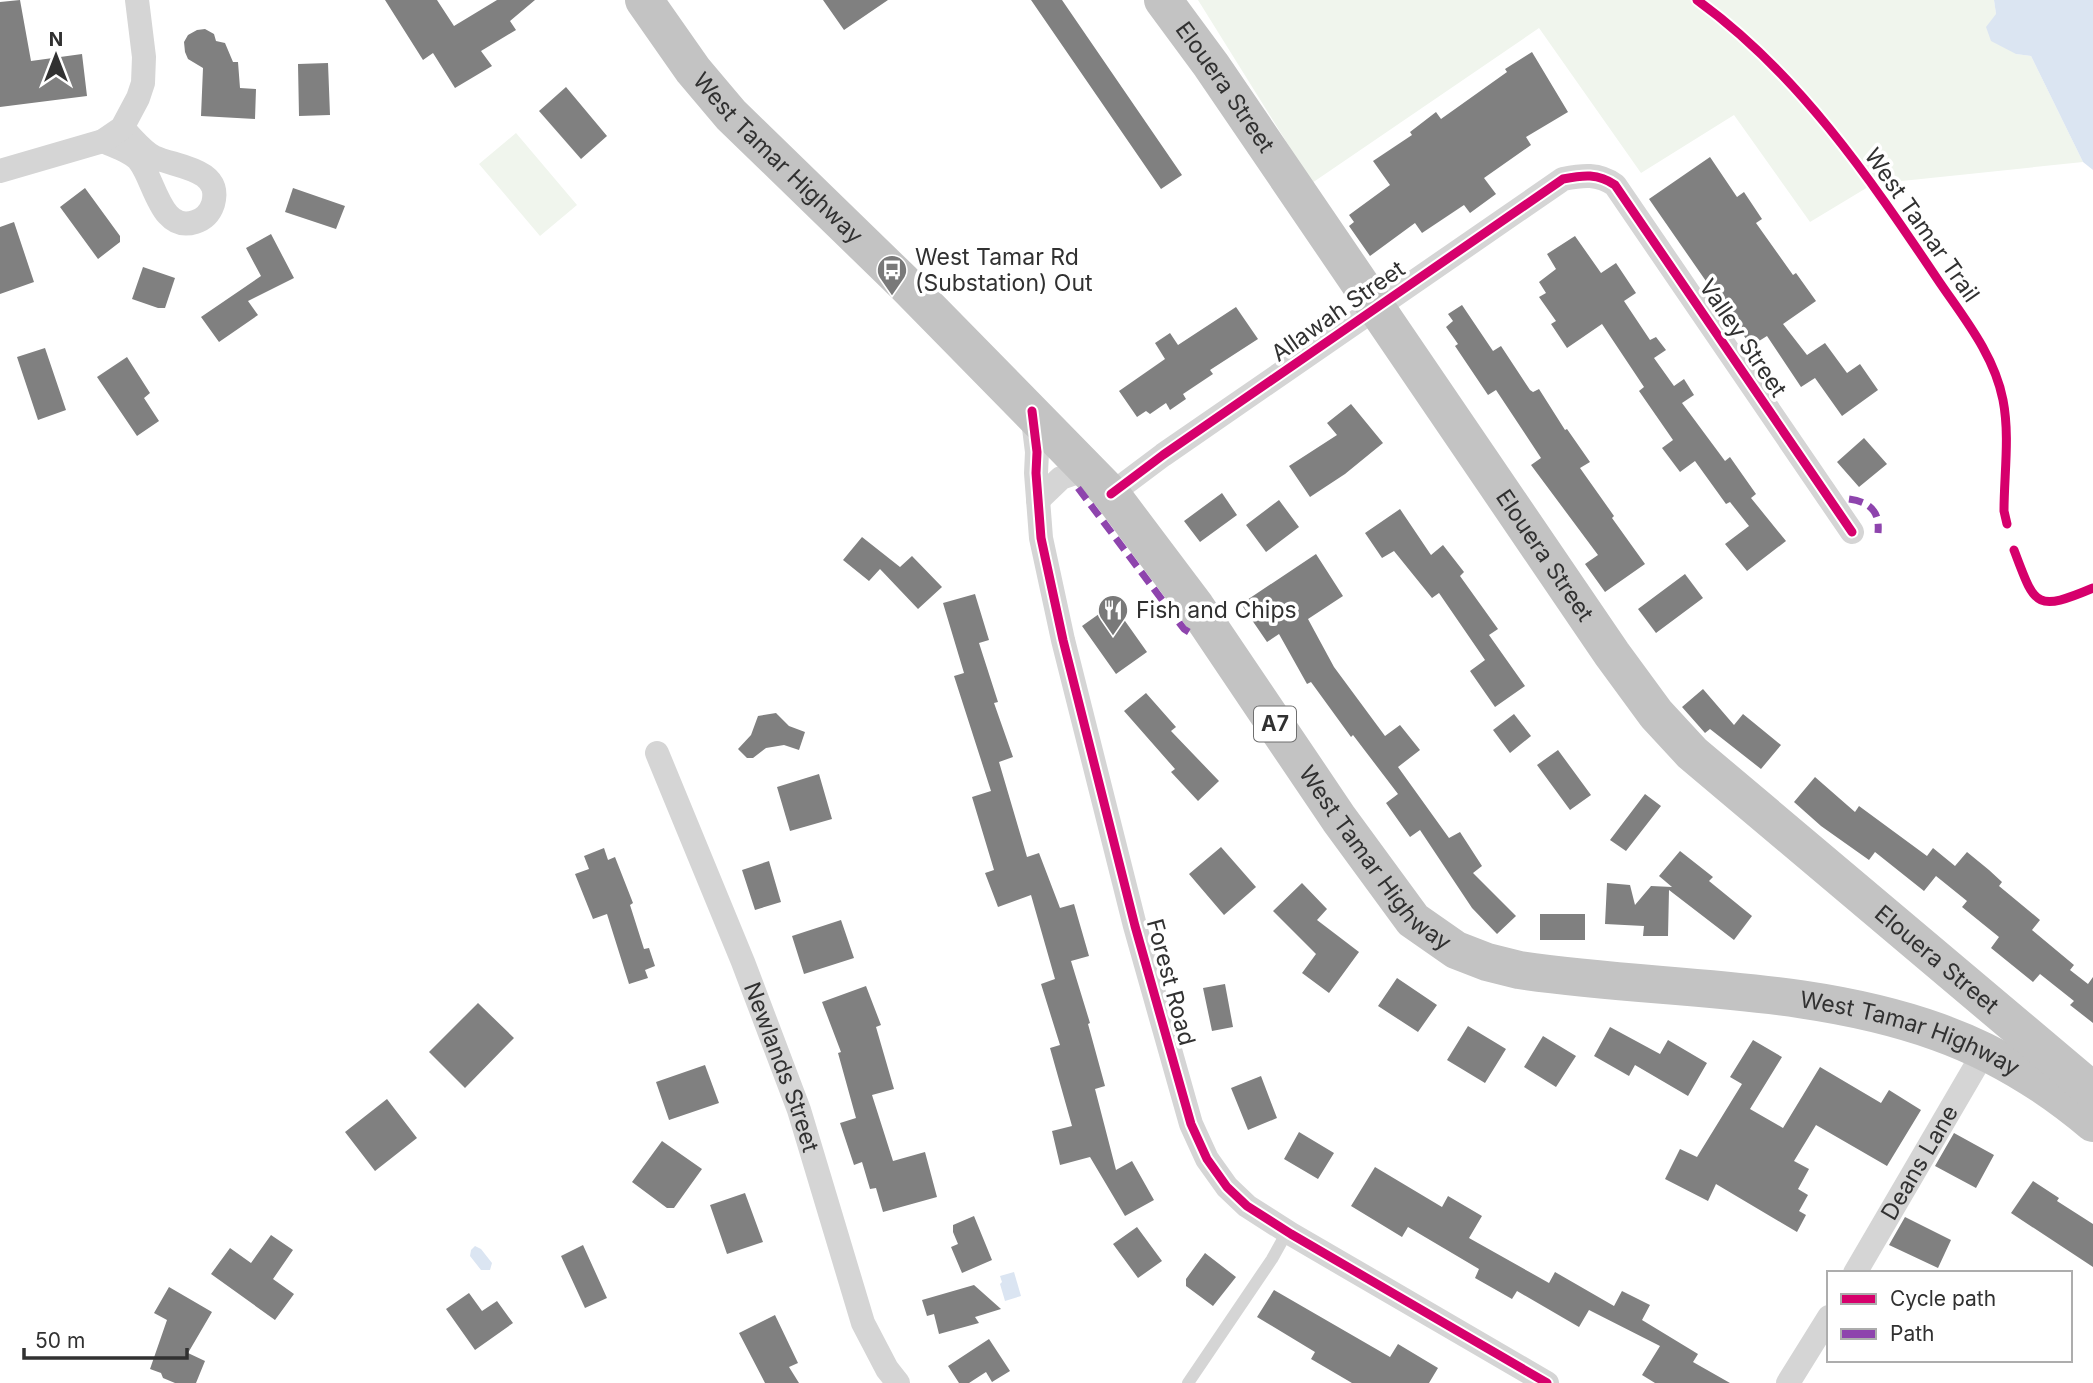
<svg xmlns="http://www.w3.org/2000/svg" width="2093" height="1383" font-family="Inter,sans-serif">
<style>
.green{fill:#f0f5ed}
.water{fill:#dbe5f2}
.building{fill:#808080}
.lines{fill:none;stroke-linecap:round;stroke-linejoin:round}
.lane{stroke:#d5d5d5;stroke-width:12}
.street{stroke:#d5d5d5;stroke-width:24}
.highway{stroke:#c3c3c3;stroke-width:38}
.quiet{stroke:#8e44ad;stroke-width:7;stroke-dasharray:14 7;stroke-linecap:butt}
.cycleway-casing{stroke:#fff;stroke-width:13}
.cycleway{stroke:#d6006c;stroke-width:9}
.labels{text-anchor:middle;stroke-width:7;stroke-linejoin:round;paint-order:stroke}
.shield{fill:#fff;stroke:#6f6f6f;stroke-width:2}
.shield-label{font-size:21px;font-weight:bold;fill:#313131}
.street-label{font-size:23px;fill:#313131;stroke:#fff}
.poi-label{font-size:23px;fill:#313131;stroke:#fff;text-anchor:start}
</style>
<rect width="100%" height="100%" fill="#fff"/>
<path class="green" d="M1198,0H1994L1996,14L2016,54L2031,56L2083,162L1873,184L1810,222L1734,115L1641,173L1539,28L1312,183Z
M516,133L577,205L540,236L479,164Z"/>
<path class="water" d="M1994,0H2093V170L2083,162L2031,56L2016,54L1991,41L1986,27L1996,14Z
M475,1246L481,1249L492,1263L490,1270H481L470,1256L471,1250Z
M1014,1272L1021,1296L1005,1301L1000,1284L1002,1282L1000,1276Z"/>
<path class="building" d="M20,0L31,61L82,54L87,96L0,107V2Z
M385,0H437L454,26L497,0H535L510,21L516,30L481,51L492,66L455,88L433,53L423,60Z
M823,0H888L844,30Z
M1031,0H1062L1182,175L1161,189Z
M205,29L214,34L216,41L225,43L233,62H238L240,88L256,89L255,119L201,116L203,68L188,59L185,52L184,42L188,35L197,30Z
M1532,52L1568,112L1526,137L1531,145L1484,178L1496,194L1470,213L1464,205L1422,233L1415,223L1370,256L1349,226L1354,222L1349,215L1390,185L1373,161L1412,135L1410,132L1436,112L1441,119L1507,72L1505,69Z
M328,63L330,115L299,116L298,64Z
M566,87L607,136L581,159L539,111Z
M1710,157L1737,197L1744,192L1762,219L1756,223L1793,275L1796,273L1816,301L1783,324L1807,355L1825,343L1847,373L1860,364L1878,390L1842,416L1815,378L1801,387L1767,336L1751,346L1649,199Z
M85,188L120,236V242L98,259L60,207Z
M293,188L345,206L336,229L285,212Z
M14,222L34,282L0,294V227Z
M271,234L294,278L248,301L258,315L219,342L201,317L261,276L246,248Z
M1575,236L1601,273L1616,263L1636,293L1624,301L1650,340L1656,337L1666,350L1654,358L1674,386L1684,379L1694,395L1682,403L1725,461L1730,457L1756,494L1751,498L1786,541L1747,571L1725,544L1749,526L1730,502L1726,504L1695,461L1680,472L1662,448L1673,440L1639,391L1644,387L1602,324L1567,348L1551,324L1556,321L1539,297L1546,293L1539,282L1556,269L1547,254Z
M143,267L175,278L165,308H158L132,299Z
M1462,305L1493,351L1501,346L1530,390L1533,392L1539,389L1565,430L1567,429L1590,462L1580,468L1614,516L1612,518L1645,564L1605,592L1585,564L1598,555L1531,465L1541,458L1496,390L1488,395L1455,346L1458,344L1446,327L1453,321L1448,314Z
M1236,307L1258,339L1210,370L1213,374L1183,394L1186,399L1170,410L1166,403L1150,414L1146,411L1137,417L1119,391L1165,359L1155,343L1170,333L1178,345Z
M45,348L66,410L38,420L17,357Z
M127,357L150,393L144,398L159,421L137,436L97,377Z
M1351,404L1383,443L1345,474L1310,497L1289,466L1337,435L1327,423Z
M1864,438L1887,464L1859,487L1837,462Z
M1222,493L1237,515L1200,542L1184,521Z
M1279,500L1299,527L1266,552L1246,525Z
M1400,509L1431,555L1443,545L1464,572L1460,576L1498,629L1489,635L1525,686L1495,707L1470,671L1485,660L1439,593L1432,598L1394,551L1382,558L1365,533Z
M862,537L900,567L912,556L942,587L918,609L880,569L869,581L843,560Z
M1316,554L1343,596L1308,619L1334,667L1385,736L1400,725L1420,750L1398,767L1449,838L1460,832L1482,866L1473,873L1516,916L1497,934L1472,908L1420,830L1410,837L1386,803L1398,794L1353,735L1351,737L1311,682L1307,684L1279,634L1267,642L1241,604Z
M1685,574L1703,598L1656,633L1638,609Z
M975,594L989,640L979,643L998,702L994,703L1013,757L999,762L1027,857L1039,853L1060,908L1074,904L1089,956L1071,961L1090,1023L1088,1024L1105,1086L1095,1089L1116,1170L1132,1161L1154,1200L1125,1216L1090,1157L1060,1165L1052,1131L1072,1126L1050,1048L1060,1045L1041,984L1055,979L1031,895L998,907L985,873L994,870L972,797L991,791L954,676L964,673L943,603Z
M1113,604L1147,652L1116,674L1082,626Z
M1703,689L1734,725L1743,714L1781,745L1761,769L1710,729L1705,733L1682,707Z
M1146,693L1176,727L1171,731L1219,781L1198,801L1171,772L1175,769L1124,711Z
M776,713L789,726L805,732L799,750L784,745L766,748L753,758H747L738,749L751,735L758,716Z
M1514,714L1531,736L1510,753L1493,730Z
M1558,750L1591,795L1570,810L1537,765Z
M819,774L832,819L790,831L777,787Z
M1815,777L1855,812L1859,806L1927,856L1933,848L1955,866L1967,852L1989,870L2002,882L1999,886L2040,920L2032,930L2074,965L2070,970L2088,984L2093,977V1023L2070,1005L2074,1001L2040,974L2033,982L1991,948L1999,937L1962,907L1967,901L1936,876L1924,891L1875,852L1869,860L1821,826L1794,802Z
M1645,794L1661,806L1626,851L1610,840Z
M1221,847L1256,887L1224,915L1189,874Z
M604,848L608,860L615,857L633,903L630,905L644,949L649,948L655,966L645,970L648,978L629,984L607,914L593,919L575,874L589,869L584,856Z
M1680,851L1713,877L1709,881L1752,916L1734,940L1669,890L1668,936H1643L1644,926L1605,924L1607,883L1630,885L1635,905L1651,886L1672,887L1659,876Z
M769,861L781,902L755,910L742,870Z
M1302,883L1327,909L1317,920L1359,952L1329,993L1302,973L1316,954L1273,911Z
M1540,914H1585V940H1540Z
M841,920L854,958L804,974L792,936Z
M1397,978L1437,1005L1418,1032L1378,1006Z
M1225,984L1233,1027L1212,1031L1203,988Z
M866,986L881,1025L876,1027L894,1089L872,1095L893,1161L925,1152L937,1197L883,1212L876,1188L870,1189L862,1162L854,1165L840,1123L856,1118L838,1053L841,1052L822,1002Z
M478,1003L514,1038L465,1088L429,1052Z
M1468,1026L1506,1049L1485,1083L1447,1060Z
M1610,1027L1660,1054L1668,1040L1707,1063L1688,1096L1635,1065L1629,1076L1594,1056Z
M1543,1036L1576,1056L1556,1087L1524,1067Z
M1753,1040L1782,1057L1750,1109L1783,1128L1820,1067L1881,1103L1889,1090L1921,1110L1887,1166L1816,1125L1794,1161L1809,1169L1798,1189L1808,1195L1799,1211L1806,1215L1797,1232L1716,1184L1708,1201L1665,1179L1680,1149L1697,1157L1742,1084L1730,1077Z
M705,1065L719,1103L669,1120L656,1082Z
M1261,1076L1277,1118L1248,1130L1231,1088Z
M387,1099L417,1138L375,1171L345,1132Z
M1299,1132L1334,1153L1318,1179L1284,1159Z
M1954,1133L1994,1155L1976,1188L1935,1166Z
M662,1141L702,1169L674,1208H667L632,1182Z
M1375,1167L1442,1207L1448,1196L1482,1216L1469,1238L1549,1283L1555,1272L1614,1306L1622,1291L1650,1305L1642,1320L1698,1354L1693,1362L1730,1383H1655L1642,1375L1660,1346L1589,1310L1579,1327L1517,1291L1512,1299L1475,1278L1479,1269L1408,1227L1402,1237L1351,1206Z
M2033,1181L2059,1198L2057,1201L2093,1224V1267L2011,1213Z
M745,1193L763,1242L727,1254L710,1205Z
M974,1216L992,1260L962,1273L951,1247L958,1244L953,1232V1225Z
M1905,1217L1951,1240L1938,1268L1889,1245Z
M1137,1227L1162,1261L1138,1278L1113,1244Z
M271,1235L293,1250L273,1279L294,1294L275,1320L211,1274L230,1248L251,1263Z
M583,1245L607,1298L585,1308L561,1256Z
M1205,1253L1236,1277L1213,1306L1186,1286V1279Z
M974,1285L1001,1309L975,1317L979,1323L939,1334L934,1314L927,1316L922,1300Z
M169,1287L212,1312L188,1353L205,1361L196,1383H175L163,1378L161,1373L150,1369L167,1320L154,1313Z
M1274,1290L1390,1357L1398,1344L1438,1368L1429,1383H1352L1311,1359L1315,1352L1257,1317Z
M469,1293L482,1311L497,1301L513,1323L475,1350L446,1309Z
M775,1315L798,1363L789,1367L799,1383H765L739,1333Z
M989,1339L1010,1371L992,1382L986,1372L969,1383H959L948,1366Z"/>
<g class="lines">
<path class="lane" d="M1188,1383L1272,1259L1287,1232"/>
<g class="street">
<path d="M103,141C113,146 133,152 140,162C155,182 161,233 195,222C205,219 210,213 213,204C223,168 175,167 154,157C142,151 132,137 122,128"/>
<path d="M0,171L103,141L122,128L138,98L143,83L144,57L137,0"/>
<path d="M1032,412L1037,452L1036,473L1041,538L1063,640L1135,926L1191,1124L1207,1159L1227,1187L1247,1206L1291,1234L1547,1383"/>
<path d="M1111,494L1163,455L1563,179C1583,175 1598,173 1615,185L1852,532"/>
<path d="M1038,500L1061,478L1087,469"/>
<path id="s1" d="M657,753L743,962L799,1110L863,1323L887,1369L898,1383"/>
<path id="s2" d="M1855,1273L1984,1052"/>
<path d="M1788,1383L1829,1317"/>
</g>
<g class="highway">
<path id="s3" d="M644,0L693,70L731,115L903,282L1111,494L1196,607L1339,819L1413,920L1456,950L1487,962L1519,970C1658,991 1804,984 1938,1032C1994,1052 2048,1085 2093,1123"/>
<path id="s4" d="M1163,0L1211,65L1612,654L1656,714L1692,753L2093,1091"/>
</g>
<path class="quiet" d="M1078,488L1184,629L1194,635
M1849,499C1870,502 1880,511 1878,533"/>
<g class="cycleway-casing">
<path id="cycleway" d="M1697,0C1798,73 1869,177 1938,280C1963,317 1994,354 2003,400C2010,436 2004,475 2004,511L2007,524
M1032,411L1037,452L1036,473L1041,538L1063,640L1135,926L1191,1124L1207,1159L1227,1187L1247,1206L1291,1234L1547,1383
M1111,494L1163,455L1563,179C1583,175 1598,173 1615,185L1852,532
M2014,550C2035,605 2034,613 2093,588"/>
</g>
<use href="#cycleway" class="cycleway"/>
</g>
<defs>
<g id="bus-pin" transform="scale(1.575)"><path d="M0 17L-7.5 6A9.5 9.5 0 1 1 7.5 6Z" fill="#797979" stroke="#fff"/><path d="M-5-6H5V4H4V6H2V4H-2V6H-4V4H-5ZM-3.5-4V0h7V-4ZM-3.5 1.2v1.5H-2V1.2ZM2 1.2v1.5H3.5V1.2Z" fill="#fff"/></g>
<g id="restaurant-pin" transform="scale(1.575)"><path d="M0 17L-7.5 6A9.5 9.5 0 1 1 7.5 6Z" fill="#797979" stroke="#fff"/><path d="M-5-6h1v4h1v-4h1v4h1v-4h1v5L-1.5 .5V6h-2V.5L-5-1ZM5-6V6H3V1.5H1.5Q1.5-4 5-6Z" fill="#fff"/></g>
</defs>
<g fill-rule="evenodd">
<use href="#bus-pin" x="892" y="270"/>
<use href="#restaurant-pin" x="1113" y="610"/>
</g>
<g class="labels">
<rect class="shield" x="1254" y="706.5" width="42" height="35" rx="5"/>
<g class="shield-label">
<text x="1275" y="731">A7</text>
</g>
<g class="street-label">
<text dy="8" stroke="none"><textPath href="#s4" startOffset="107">Elouera Street</textPath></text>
<text dy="8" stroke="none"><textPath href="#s3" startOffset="208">West Tamar Highway</textPath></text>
<text transform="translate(1922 225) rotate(55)" y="8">West Tamar Trail</text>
<text transform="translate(1338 311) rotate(-35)" y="8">Allawah Street</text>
<text transform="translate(1743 338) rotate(56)" y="8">Valley Street</text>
<text dy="8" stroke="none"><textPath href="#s4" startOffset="674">Elouera Street</textPath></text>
<text dy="8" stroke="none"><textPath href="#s3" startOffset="1132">West Tamar Highway</textPath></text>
<text dy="8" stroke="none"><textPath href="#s4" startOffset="1241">Elouera Street</textPath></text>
<text transform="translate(1171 982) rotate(75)" y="8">Forest Road</text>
<text dy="8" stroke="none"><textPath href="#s3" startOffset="1720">West Tamar Highway</textPath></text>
<text dy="8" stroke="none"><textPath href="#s1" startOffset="338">Newlands Street</textPath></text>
<text dy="8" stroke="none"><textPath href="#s2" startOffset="128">Deans Lane</textPath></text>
</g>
<g class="poi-label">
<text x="915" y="265">West Tamar Rd<tspan x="915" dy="26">(Substation) Out</tspan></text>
<text x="1136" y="618">Fish and Chips</text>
</g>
</g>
<rect x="1827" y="1271" width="245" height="91" fill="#ffffff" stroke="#adadad" stroke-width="2"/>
<rect x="1841" y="1294" width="35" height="10" fill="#d6006c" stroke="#adadad" stroke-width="2"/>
<text x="1890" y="1306" font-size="21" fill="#313131">Cycle path</text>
<rect x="1841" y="1329" width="35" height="10" fill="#8e44ad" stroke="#adadad" stroke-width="2"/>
<text x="1890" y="1341" font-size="21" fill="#313131">Path</text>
<g transform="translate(56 56)" stroke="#ffffff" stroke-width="5" paint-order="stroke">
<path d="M0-5L12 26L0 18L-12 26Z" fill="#313131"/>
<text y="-10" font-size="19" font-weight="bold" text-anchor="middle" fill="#313131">N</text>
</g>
<path d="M24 1348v10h163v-10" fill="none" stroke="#313131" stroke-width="3.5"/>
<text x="35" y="1348" font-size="21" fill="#313131" stroke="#ffffff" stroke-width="5" paint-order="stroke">50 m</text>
</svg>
